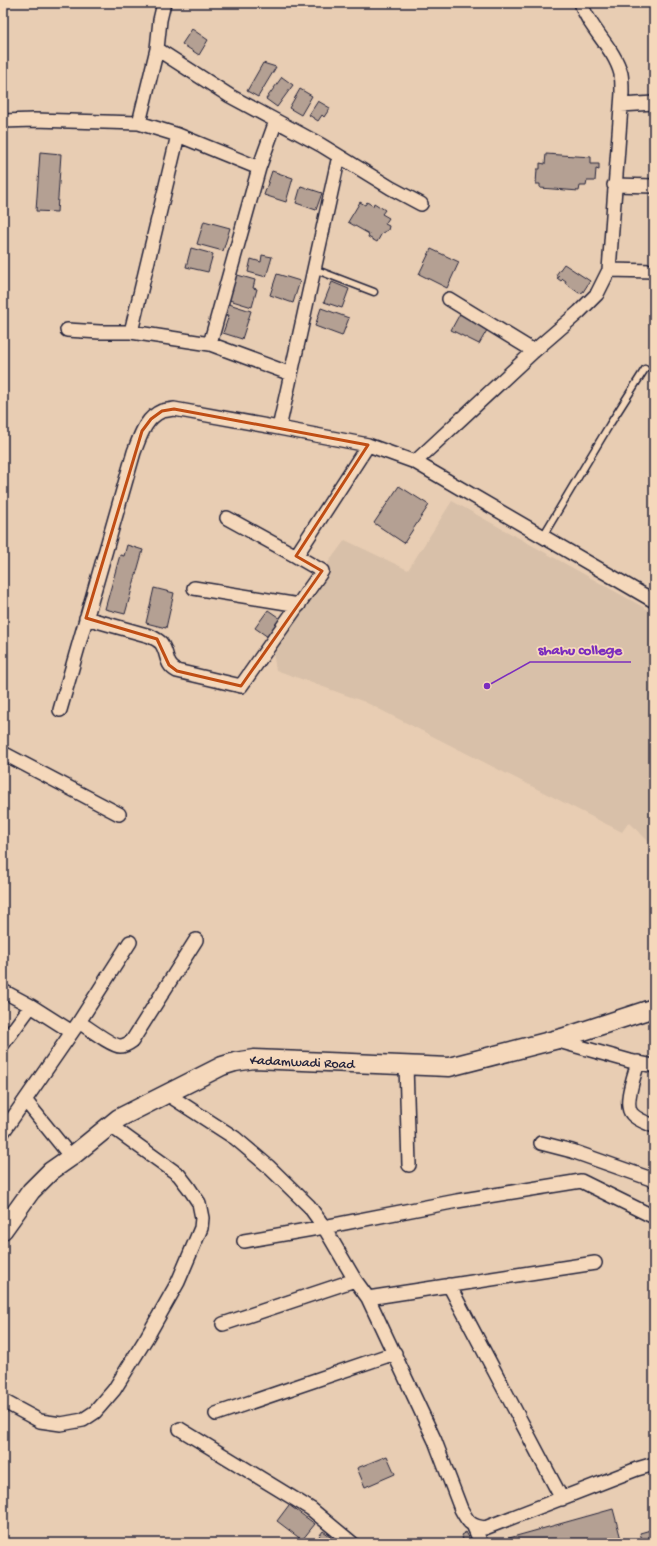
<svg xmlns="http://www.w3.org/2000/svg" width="657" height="1546" font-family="'Gochi Hand',sans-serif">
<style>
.built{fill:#d8c0a9}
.building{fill:#b4a093;stroke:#22223b}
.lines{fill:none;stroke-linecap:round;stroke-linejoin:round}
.lane-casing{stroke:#22223b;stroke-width:9}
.street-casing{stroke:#22223b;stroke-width:16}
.secondary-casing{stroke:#22223b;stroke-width:21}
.lane{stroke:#f5d8bb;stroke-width:6}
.street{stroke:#f5d8bb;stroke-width:13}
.secondary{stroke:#f5d8bb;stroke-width:18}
.marked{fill:none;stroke:#c04e15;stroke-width:3;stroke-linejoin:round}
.labels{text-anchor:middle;stroke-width:3.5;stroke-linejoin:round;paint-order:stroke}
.street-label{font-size:14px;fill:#22223b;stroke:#f5d8bb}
.leader{fill:none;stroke:#7b2cbf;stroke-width:1.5}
.callout-dot{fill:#7b2cbf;stroke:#f5d8bb;stroke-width:1.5}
.callout-label{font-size:15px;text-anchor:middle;font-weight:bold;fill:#7b2cbf;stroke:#f5d8bb;stroke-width:3.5;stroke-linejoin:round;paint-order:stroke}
</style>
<rect width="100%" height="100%" fill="#e8cdb3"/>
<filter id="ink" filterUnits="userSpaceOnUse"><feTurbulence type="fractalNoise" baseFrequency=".025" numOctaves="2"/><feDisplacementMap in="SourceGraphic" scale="8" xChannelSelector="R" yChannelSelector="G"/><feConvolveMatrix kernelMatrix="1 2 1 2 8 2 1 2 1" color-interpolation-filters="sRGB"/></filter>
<g filter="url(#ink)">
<path class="built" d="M452,501L654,613V847L629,822L622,832L365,702L276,670L271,640L345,540L408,570Z"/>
<path class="building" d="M192,29L208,40L199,55L182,44Z
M263,63L276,67L258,97L247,91Z
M282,77L293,85L277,107L266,99Z
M300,89L312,96L301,115L289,108Z
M318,101L330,108L324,117L322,115L318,121L309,115Z
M40,152L61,154L57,212L36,211Z
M546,154L591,157V164H599V170L596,169L595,181H587L586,186H580L579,191L540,188V184H536L537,169H540V163L545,164Z
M272,171L293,178L286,202L264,195Z
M301,186L322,193L316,210L296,203Z
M360,202L365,205L367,202L373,206L374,203L385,210L382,214L389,218L385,224L389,226L388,230L382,233L377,242L368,237L369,234L348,222Z
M204,221L230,228L223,251L197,244Z
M191,248L213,254L208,272L186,267Z
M431,249L459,262L447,288L419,274Z
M262,255L272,257L266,277L248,272L251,259L261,262Z
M564,264L590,281L583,292L579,293L565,283L566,281L563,279L561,281L557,278L559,277L556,275Z
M234,274L255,280L253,288L257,289L252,307L226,299Z
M277,274L300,281L293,303L270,295Z
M332,282L349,289L342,308L324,302Z
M229,304L251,311L242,339L223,333L229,315H226Z
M321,308L349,318L342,336L315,326Z
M462,310L490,325L479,344L451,330Z
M399,486L429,505L404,543L374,523Z
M127,545L143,550L125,614L105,609L120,555L124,556Z
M154,588L174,593L166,628L146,623Z
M268,610L281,619L268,637L255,628Z
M387,1456L395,1474L365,1487L357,1468Z
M289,1505L315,1524L302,1540L277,1521Z
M613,1509L622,1543H503L502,1540Z
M654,1529V1543H643L640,1533Z
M323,1531L340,1543H314Z
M466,1532L472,1543H457L463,1539L461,1535Z"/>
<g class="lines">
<g class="lane-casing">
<path id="lane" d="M314,269L374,292
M543,536L610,424L645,369"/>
</g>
<g class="street-casing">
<path id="street" d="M581,3C589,29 614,47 621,74C622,79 622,87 622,93L609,270L597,294L579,312L534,351L415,462L654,601
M157,49L230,96L321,145L391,188L421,204
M621,105L654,103
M3,121L34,120L139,123L178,135L259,168L210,344
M139,123L157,49L160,20L164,3
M259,168L276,121
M614,185L654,186
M609,270L654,271
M449,299L534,351
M67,330L100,332H131L210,344L291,374L339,156
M131,332L178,135
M291,374L279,428L368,445L415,462
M227,518L296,556
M194,588L299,605
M86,618L150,636C154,638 158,640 161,643C169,654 164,664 177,671L241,686L322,571L296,556L368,445
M60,710L134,452C140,437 145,418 162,411C165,410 170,410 174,409L279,428
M3,753L119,814
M3,991L31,1006L3,1044
M31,1006L72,1032
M79,1022C87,1027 112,1046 120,1046C125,1046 128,1044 132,1041L196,940
M555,1040L630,1061L654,1066
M638,1062C635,1074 623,1104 632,1114C637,1120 647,1123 654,1126
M406,1065L409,1165
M167,1094L235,1138L268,1166L309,1206L324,1227L355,1280L368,1298L435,1441L461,1509C468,1522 470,1526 485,1528L637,1469L654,1464
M25,1100L71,1157
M3,1132L79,1022L130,942
M541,1143L572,1151L654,1180
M244,1241L324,1227L457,1201L581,1181L654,1217
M449,1285L562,1499
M368,1298L595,1263
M223,1324L355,1280
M3,1401L40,1421L61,1424L83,1420L95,1412L114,1390L147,1337L178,1282L201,1228L202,1218L199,1203L189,1188L179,1175L111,1126
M216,1414L395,1353
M180,1429L311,1509L352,1543
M474,1527L481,1543"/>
</g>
<g class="secondary-casing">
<g id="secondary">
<path id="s1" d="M3,1230L31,1191L51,1171L71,1157L119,1118L222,1066L235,1062L254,1059L449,1067L562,1038L654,1008"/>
</g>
</g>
<use href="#lane" class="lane"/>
<use href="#street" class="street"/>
<use href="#secondary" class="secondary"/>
</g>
</g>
<path class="marked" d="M174,409L368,445L296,556L322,571L241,686L177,671L169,665L157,639L86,618L142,431L151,419L162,411Z"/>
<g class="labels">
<g class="street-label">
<text dy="5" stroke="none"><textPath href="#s1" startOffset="359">Kadamwadi Road</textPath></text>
</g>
</g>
<path class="leader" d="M487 686L530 662H631"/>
<circle class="callout-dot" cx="487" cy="686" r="4"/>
<g class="callout-label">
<text x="580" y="654">shahu college</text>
</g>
<rect width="657" height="1546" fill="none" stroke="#f5d8bb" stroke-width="16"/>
<rect x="8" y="8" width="641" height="1530" fill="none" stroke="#22223b" stroke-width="1.5" filter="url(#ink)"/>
</svg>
